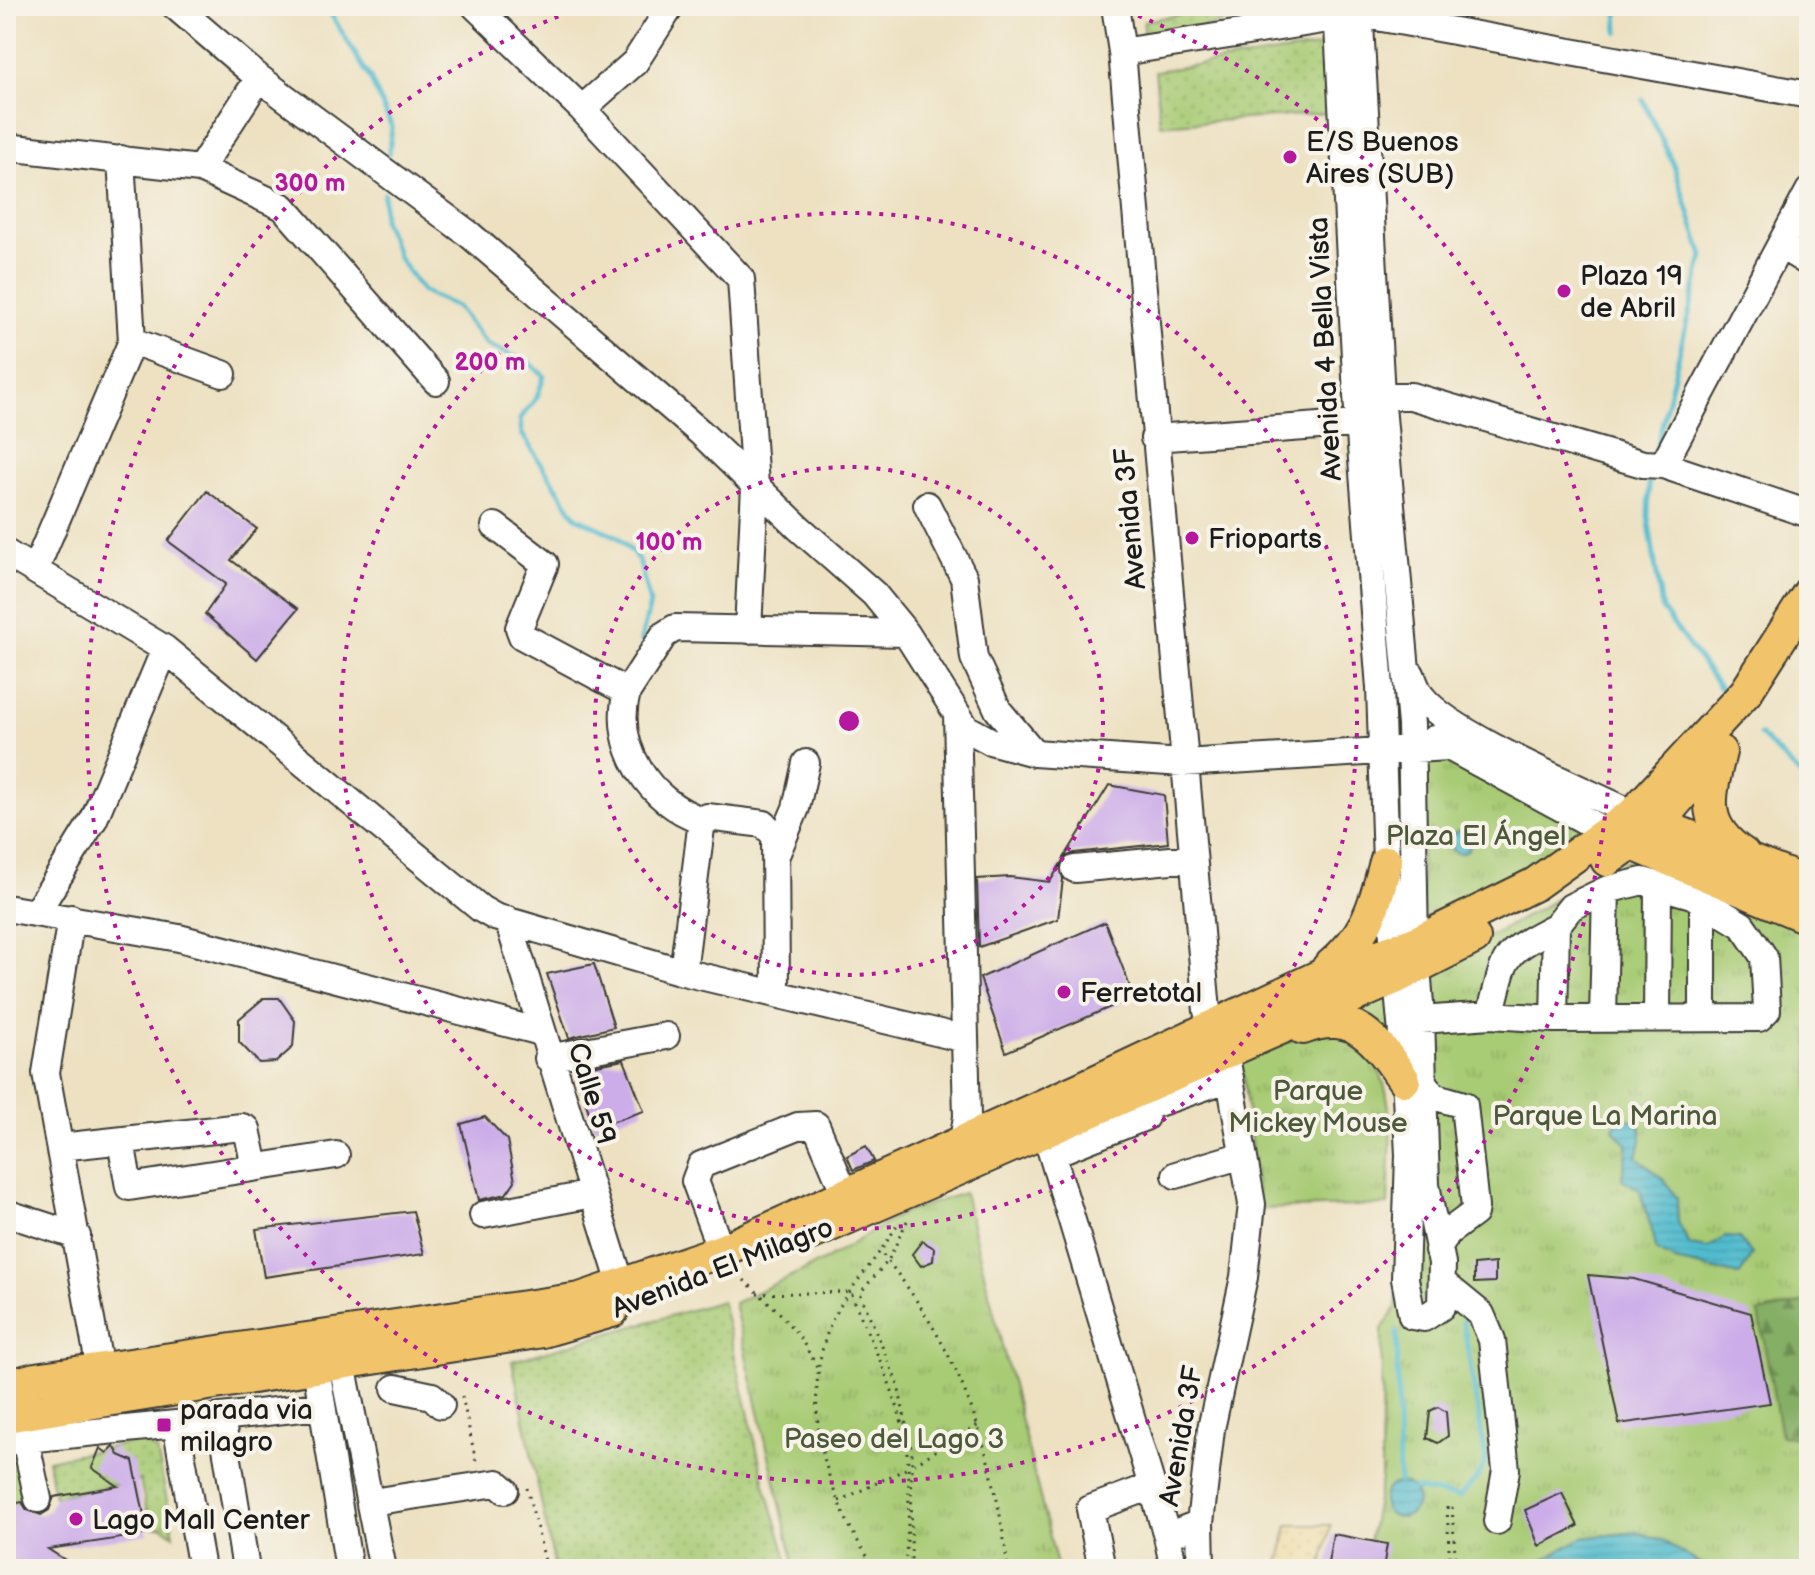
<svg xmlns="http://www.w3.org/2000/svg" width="1815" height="1575" font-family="'Balsamiq Sans',sans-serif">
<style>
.grass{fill:url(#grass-dots);stroke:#627448;stroke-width:2}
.forest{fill:url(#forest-firs);stroke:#516641;stroke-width:2}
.sand{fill:url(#sand-dots);stroke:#857b5d;stroke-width:2}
.park{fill:url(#park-tufts);stroke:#627448;stroke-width:2}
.water{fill:url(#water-rules);stroke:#366c75;stroke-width:2}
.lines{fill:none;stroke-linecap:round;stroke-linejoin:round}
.stream{stroke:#51bbce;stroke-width:5}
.building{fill:#ccade9}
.minor-casing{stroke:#3b3a35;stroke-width:30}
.major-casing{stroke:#3b3a35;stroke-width:36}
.path{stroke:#3b3a35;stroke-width:3;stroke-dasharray:2 6;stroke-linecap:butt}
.minor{stroke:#fff;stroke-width:26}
.major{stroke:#f1c36a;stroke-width:32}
.ring{fill:none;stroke:#b5179e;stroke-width:4;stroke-dasharray:4 8}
.poi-dot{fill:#b5179e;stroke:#f7f3e8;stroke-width:3}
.labels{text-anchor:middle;stroke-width:8;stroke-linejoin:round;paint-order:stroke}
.poi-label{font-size:28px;fill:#1c1c1c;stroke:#f7f3e8;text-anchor:start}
.street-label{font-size:28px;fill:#1c1c1c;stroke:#f7f3e8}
.park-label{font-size:28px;fill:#4d593b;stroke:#f7f3e8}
.centre{fill:#b5179e;stroke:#f7f3e8;stroke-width:4}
.ring-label{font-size:24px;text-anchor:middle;font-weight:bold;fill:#b5179e;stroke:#f7f3e8;stroke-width:8;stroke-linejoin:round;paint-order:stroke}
</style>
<defs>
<pattern id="grass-dots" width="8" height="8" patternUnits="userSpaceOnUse" patternTransform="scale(2)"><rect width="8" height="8" fill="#a8cb74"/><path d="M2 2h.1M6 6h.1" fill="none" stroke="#90ae64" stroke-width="1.8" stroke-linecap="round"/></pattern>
<pattern id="forest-firs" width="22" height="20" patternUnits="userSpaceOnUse" patternTransform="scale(2)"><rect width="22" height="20" fill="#86af66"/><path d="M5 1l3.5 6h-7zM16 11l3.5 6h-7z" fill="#6d8e53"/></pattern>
<pattern id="sand-dots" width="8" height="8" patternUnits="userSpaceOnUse" patternTransform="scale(2)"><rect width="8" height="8" fill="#eeda9e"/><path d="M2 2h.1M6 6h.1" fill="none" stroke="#ccba88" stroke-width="1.8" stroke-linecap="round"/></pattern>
<pattern id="park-tufts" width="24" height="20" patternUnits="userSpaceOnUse" patternTransform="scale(2)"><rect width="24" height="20" fill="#a8cb74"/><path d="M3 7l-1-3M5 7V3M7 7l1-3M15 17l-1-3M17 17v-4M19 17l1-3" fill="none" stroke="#90ae64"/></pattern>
<pattern id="water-rules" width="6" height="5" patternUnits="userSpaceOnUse" patternTransform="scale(2)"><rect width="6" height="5" fill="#51bbce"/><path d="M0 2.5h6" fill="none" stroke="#46a0b0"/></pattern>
</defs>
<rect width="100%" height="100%" fill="#f7f3e8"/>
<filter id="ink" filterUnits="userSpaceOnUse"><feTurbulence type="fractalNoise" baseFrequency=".0125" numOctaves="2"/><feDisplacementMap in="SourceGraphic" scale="16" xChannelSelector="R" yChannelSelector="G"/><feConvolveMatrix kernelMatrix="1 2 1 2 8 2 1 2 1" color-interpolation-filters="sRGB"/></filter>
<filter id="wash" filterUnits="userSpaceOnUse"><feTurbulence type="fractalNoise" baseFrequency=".006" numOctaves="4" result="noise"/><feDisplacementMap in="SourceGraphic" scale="32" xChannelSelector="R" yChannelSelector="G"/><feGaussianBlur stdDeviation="1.8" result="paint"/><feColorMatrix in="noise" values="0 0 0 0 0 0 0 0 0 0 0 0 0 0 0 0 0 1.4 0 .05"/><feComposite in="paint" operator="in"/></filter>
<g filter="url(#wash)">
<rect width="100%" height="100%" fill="#ede1c2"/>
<path class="grass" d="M1226,6H1301L1142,40L1144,21Z
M1324,46L1331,113L1160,125L1155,71Z
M722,1301L765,1484L790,1569H734L731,1561L696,1569H555L512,1361Z
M140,1441L157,1451L174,1535L163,1527H150L140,1480L54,1497L48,1460Z
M15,1458L25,1502L6,1505V1459Z"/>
<path class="forest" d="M1809,1301V1439L1781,1437L1758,1313Z"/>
<path class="sand" d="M1288,1525H1331L1321,1569H1278Z"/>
<path class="park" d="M1440,754L1588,831L1513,877L1423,918L1419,758Z
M1627,860L1651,861L1809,933V1301L1759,1313L1781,1436L1809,1439V1569L1707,1566L1636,1532L1582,1538L1529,1569H1364L1381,1478L1382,1329L1396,1308L1401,1224L1400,1088L1335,1014L1431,969Z
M1318,1031C1408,1038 1389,1141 1388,1205L1259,1209L1241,1058Z
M964,1193L1058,1569H795L734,1303L827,1259L903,1213Z"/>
<path class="water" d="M1449 842a11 11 0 1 1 22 0a11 11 0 1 1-22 0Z
M1618,1117L1639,1122L1642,1137L1637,1157L1665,1181L1677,1198L1678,1222L1690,1245L1708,1248L1725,1237L1739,1238L1752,1254L1740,1275L1675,1261L1656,1250C1654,1228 1644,1212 1640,1190L1622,1179C1622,1172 1629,1149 1627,1145C1624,1139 1617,1136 1614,1128Z
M1383 1500a17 17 0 1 1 34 0a17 17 0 1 1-34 0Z
M1636,1532L1662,1540L1707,1569H1529L1582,1538Z"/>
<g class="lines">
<path class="stream" d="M326,6L370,78L392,127L389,153
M1617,6L1618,33
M1643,100L1674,166L1703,256L1656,449
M384,194L383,220L399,258L422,291L457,307L487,345L530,363L544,376L537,397L520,419L522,434L576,517L618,537L639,560L650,604L641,640
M1649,483L1648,517L1662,609L1722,691
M1760,735L1809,783
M1397,1332L1399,1482
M1414,1489L1459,1497L1475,1481L1486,1461L1463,1321"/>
</g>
<g id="blocks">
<path class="building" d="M207,491L257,529L231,560L298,609L257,659L205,614L226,584L168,541Z
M1109,785L1164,795L1168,843L1074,853L1064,858Z
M1060,865L1063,879L1058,919L979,947L977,879L1010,877L1050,882Z
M1105,922L1134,997L1006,1052L980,978Z
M594,964L614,1027L569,1038L547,974Z
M264,998H279L295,1021L293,1047L276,1062L259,1063L239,1042V1019Z
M624,1060L644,1111L594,1128L575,1069Z
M485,1117L507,1140L515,1181L506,1194L479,1200L461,1124Z
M866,1146L874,1161L853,1170L847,1156Z
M413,1211L424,1254L264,1277L256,1229Z
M922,1241L934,1248L933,1261L921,1266L912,1254Z
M1495,1263V1282L1474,1283V1265Z
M1588,1275L1634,1279L1751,1313L1770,1403L1619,1424Z
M1438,1407L1446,1412L1448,1436L1438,1443L1427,1438L1430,1411Z
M114,1446L119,1455L133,1461L148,1534L48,1549L79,1569H6V1505L22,1502L27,1510L41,1515L49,1510L54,1497L118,1486L92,1468L100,1448L107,1453Z
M1562,1493L1578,1526L1539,1546L1525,1510Z
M1333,1534L1387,1544L1383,1569H1327Z"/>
</g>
</g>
<g filter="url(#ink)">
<use href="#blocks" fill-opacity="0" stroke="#3b3a35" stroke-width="2"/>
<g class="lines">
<g class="minor-casing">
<path id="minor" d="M175,6L259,78L470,235L701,433L798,527L874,594L906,633L966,728L990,741L1034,753L1183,763L1448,747
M475,6L582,109L741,279L755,486L748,630
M1337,6L1357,396L1380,688L1386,862L1404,1055L1409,1155L1405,1279L1412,1316L1424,1318L1441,1307L1442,1263L1426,1185L1421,1016L1415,943L1411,725L1381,395L1359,6
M1122,52L1360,14L1809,95
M582,109L635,62L671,6
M6,147L200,169L283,207L436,381
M200,169L259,78
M1781,246L1809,263
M132,341L223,374
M1364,396H1411L1643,464L1663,465L1809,191
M1154,438L1374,422
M1663,465L1809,514
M927,505L964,578L974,658L998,710L1034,753
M495,526L545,564L519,628L522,636L627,692L664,635L675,628L906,633
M6,553L165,649L481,909L495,917L683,972L965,1039
M35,570L132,341L121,159
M1411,674C1414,681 1417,691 1422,697C1451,735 1585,790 1633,814
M627,692C612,747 650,803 702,820
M957,715L967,1117L963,1140
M1434,739L1610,834
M776,855L796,808L806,763
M1075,869L1192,858
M1703,903V1017
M6,908L179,938L541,1032
M36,913L94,819L165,649
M71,918L46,1073L103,1386
M508,920L621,1284
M683,972L702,820L707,817L764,824L775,836L776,993
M1490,1015C1507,954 1498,956 1556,926
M1603,1018L1606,890
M1657,1018L1658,885
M1421,1020L1490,1015L1554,1019L1759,1018L1767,1010L1764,957L1742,925L1692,895L1643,881L1606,890L1571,907L1556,926L1554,1019
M548,1058L666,1036
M1423,1082L1433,1096L1464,1105L1475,1207L1474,1213L1447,1233L1438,1250
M1045,1131L1167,1536L1200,1523L1211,1429L1244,1277L1252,1204L1225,1051L1207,1011L1122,52L1115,6
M121,1141L129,1187L336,1155
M60,1147L242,1127L247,1129L255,1167
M1052,1154L1145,1117L1149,1106L1230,1078
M1176,1175L1243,1155
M6,1213L77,1236
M483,1215L592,1194
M721,1251L695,1181L701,1165L798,1126L816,1125L845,1194
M1443,1283L1481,1314L1492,1340L1506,1470L1497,1521
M342,1364L383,1569
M316,1368L349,1569
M395,1388L432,1396L441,1405
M221,1417L320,1406
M176,1424L221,1417L246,1569
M25,1439L38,1499
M6,1441L176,1424L202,1569
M371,1502L497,1483L505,1490
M1200,1523L1201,1566
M1167,1536L1174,1569
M1102,1569L1090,1509L1152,1486"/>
</g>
<g class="major-casing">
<path id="major" d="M1720,752C1709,797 1700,825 1743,854
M1637,816L1809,884
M1616,837L1809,918
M1607,860L1655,826L1717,754
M1328,968C1367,935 1373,911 1386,862
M1303,1028C1355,1008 1377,1041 1404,1080
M812,1233L1397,977L1474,938
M6,1387L35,1379L580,1299L721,1251L1082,1088L1318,977L1415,943L1535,884L1633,814L1746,692L1809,593
M6,1416L543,1331L612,1311"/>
</g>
<path class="path" d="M907,1221L888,1261L860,1293L898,1385L912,1453L911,1569
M883,1255C961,1352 993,1446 1008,1569
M744,1280L778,1311L801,1339L820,1372
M757,1294L851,1292C869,1340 896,1387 905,1438C912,1480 908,1526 905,1569
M462,1396L477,1466
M914,1464L980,1424
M527,1488L547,1569
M839,1501L908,1468
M1447,1507L1450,1569
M1452,1507L1456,1569
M876,1569C829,1505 799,1410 828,1331C843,1291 878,1261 898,1223"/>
<use href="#minor" class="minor"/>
<use href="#major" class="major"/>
</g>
</g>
<g class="ring">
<circle cx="849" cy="721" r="254"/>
<circle cx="849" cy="721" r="508"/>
<path d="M1116 7A762 762 0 1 1 582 7"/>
</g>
<g class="poi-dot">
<circle cx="1290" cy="157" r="8"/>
<circle cx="1564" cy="291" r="8"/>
<circle cx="1192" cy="538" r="8"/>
<circle cx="1064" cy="992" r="8"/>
<rect x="156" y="1417" width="16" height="16" rx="4"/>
<circle cx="76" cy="1519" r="8"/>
</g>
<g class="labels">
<g class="poi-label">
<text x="1306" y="151">E/S Buenos<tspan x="1306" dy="32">Aires (SUB)</tspan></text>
<text x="1580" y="285">Plaza 19<tspan x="1580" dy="32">de Abril</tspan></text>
<text x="1208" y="548">Frioparts</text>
<text x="1080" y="1002">Ferretotal</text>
<text x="180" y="1419">parada via<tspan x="180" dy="32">milagro</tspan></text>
<text x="92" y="1529">Lago Mall Center</text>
</g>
<g class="street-label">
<text transform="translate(1324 349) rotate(-93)" y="10">Avenida 4 Bella Vista</text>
<text transform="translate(1129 519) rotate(-95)" y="10">Avenida 3F</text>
<text transform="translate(593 1093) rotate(73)" y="10">Calle 59</text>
<text transform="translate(722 1267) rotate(-21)" y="10">Avenida El Milagro</text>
<text transform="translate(1180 1436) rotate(-80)" y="10">Avenida 3F</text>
</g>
<g class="park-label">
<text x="1476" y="845">Plaza El Ángel</text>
<text x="1318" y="1100">Parque<tspan x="1318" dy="32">Mickey Mouse</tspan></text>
<text x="1605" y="1125">Parque La Marina</text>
<text x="894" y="1448">Paseo del Lago 3</text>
</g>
</g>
<circle cx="849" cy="721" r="12" class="centre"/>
<g class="ring-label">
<text x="310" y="191">300 m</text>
<text x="490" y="370">200 m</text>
<text x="669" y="550">100 m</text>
</g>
<rect width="1815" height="1575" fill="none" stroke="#f7f3e8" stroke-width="32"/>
</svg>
